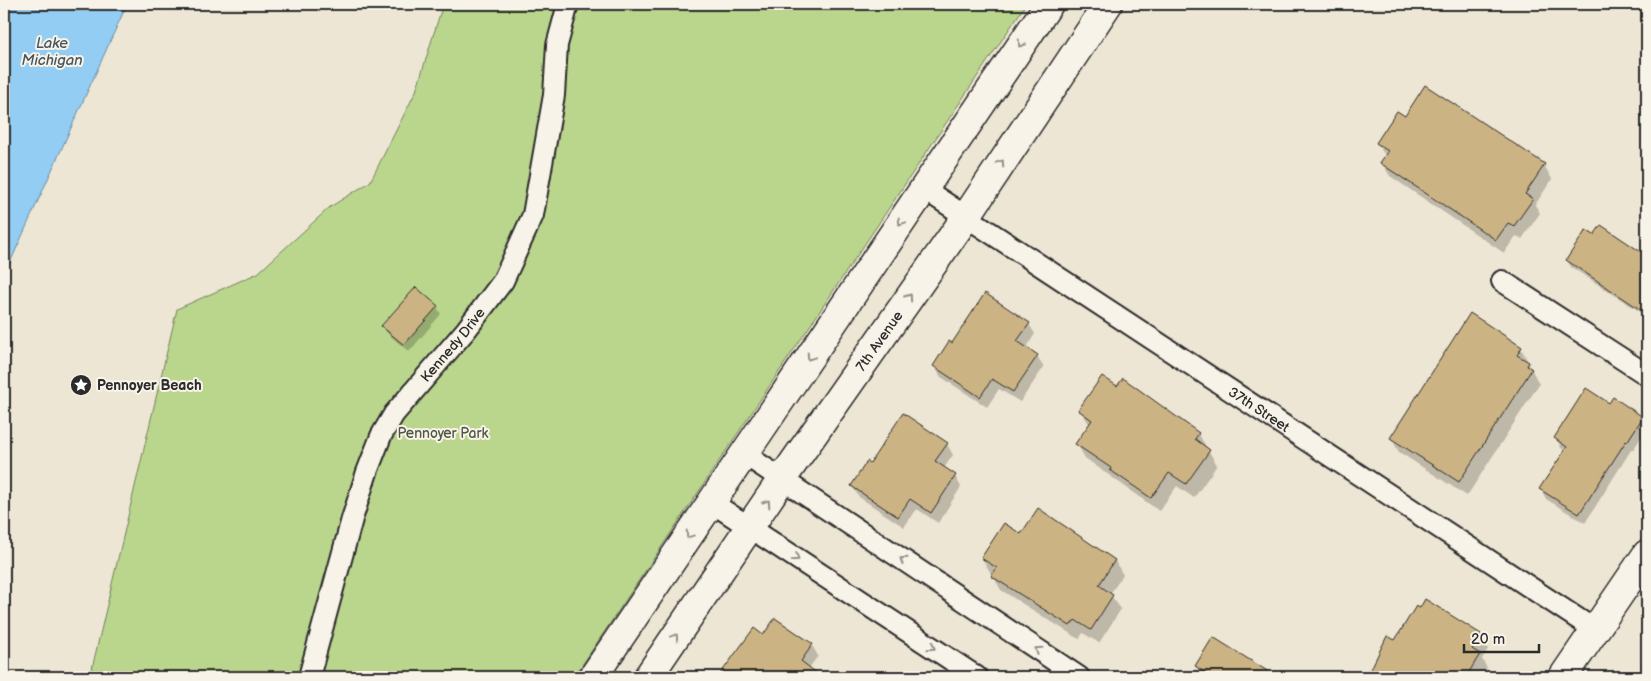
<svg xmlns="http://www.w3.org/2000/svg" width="1651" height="681" font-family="'Balsamiq Sans',sans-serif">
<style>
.green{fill:#bad68d;stroke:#72805c}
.water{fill:#93cdf3;stroke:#698ca3}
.shadow{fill:#0003;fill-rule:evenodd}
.building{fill:#ccb383;stroke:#2b2b2b}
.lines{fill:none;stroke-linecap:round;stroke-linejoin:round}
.street-casing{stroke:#2b2b2b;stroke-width:24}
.secondary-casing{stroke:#2b2b2b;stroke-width:31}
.primary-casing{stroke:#2b2b2b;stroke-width:31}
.street{stroke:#f7f3e8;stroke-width:20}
.secondary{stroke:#f7f3e8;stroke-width:28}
.primary{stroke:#f7f3e8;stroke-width:28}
.oneway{stroke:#918f8a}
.labels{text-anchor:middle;stroke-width:4;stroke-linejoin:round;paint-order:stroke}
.street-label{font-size:14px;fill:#2b2b2b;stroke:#f7f3e8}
.poi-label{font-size:14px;font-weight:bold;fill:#2b2b2b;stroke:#f7f3e8;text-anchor:start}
.park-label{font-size:14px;fill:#4f5644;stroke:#f7f3e8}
.water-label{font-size:15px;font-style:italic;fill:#45545d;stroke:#f7f3e8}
</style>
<rect width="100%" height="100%" fill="#eee6d4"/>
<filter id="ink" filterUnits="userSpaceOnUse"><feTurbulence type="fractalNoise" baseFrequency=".02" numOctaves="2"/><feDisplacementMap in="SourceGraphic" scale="10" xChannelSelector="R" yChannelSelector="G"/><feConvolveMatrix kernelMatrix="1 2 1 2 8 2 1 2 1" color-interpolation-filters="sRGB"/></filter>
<g filter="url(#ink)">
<path class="green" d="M443,4H1026L574,677H90L177,309L258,273L330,207L370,182L416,91Z"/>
<path class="water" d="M4,4H127L4,276Z"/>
<path class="shadow" d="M1426,87L1544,165L1552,179L1535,205L1540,213L1522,239L1516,236L1504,253L1390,176L1382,163L1386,157L1377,143L1405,118Z
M1601,226L1647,257V322L1642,319L1639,311L1571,267L1567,260L1594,237Z
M437,307L441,314L409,352L387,333L383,326Z
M1029,324L1035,334L1026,348L1037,356L1044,367L1020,402L999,389L987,407L941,377L934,366L952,344Z
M1521,348L1539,384L1467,496L1399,452L1391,438ZM1517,352H1520L1515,361Z
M1118,388L1198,433L1217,465L1194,498L1177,486L1159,511L1085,458L1077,444L1090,425L1080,410Z
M1613,399L1642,418L1647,428L1633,450H1631L1585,523L1546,499L1541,489L1566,451L1561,448L1556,438L1609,405Z
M947,444L953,455L944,468L955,476L961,487L938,523L917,509L904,527L859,497L852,486L870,465Z
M1039,510L1115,561L1123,575L1110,594L1121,609L1099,643L1083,633L1079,639L1001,590L993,576L994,574L990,572L982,558L1022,536Z
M1480,635L1488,649L1482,659L1487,668L1482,677H1368L1388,638L1396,642Z
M764,636L812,645L818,656L809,668L817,677H727L724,672Z
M1213,639L1274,677H1202L1196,666Z"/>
<path class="building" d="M1425,85L1545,164L1525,194L1533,199L1514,226L1508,223L1496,240L1380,163L1388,151L1376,143L1397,111L1405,116Z
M1601,225L1647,256V314L1566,260L1586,230L1594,235Z
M416,287L438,306L404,345L381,326Z
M985,293L1030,323L1017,341L1038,355L1013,392L992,379L980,397L933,366L949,341L952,343Z
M1470,313L1522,347L1517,355L1529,362L1527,366L1532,369L1459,482L1390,438Z
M1102,376L1117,386L1123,378L1199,433L1195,439L1210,450L1186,484L1169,473L1151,498L1110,470L1111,468L1075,444L1092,420L1078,410Z
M1586,388L1609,403L1613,397L1643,417L1627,442L1626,441L1579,514L1539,489L1567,447L1554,438Z
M903,413L948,443L935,461L956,475L931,513L910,499L898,517L851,486L867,461L870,463Z
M1038,508L1115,560L1099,585L1113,595L1091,630L1075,620L1070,626L991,576L997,568L981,558L1004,523L1021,534Z
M1425,599L1481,634L1472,649L1480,654L1466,677H1367L1387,636L1395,640L1416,606L1420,608Z
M775,618L813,644L801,661L822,677H718L754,628L763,635Z
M1213,637L1277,677H1212L1195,666Z"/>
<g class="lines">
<g class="street-casing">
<g id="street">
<path id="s1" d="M924,189L1595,630"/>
<path d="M1502,281L1647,375"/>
<path d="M744,454L1079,677"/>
<path d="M711,502L977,677"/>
<path id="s2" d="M309,677L352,519L367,472L381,436L394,414L466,330L503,281L533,215L554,95L557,45L568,4"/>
</g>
</g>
<g class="secondary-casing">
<g id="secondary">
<path d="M593,677L1049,4"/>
<path id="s3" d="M648,677L782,479L966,217L1108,4"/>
</g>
</g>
<g class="primary-casing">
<path id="primary" d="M1563,677L1647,554"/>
</g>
<use href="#street" class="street"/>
<use href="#secondary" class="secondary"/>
<use href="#primary" class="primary"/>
</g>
<defs><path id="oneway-chevron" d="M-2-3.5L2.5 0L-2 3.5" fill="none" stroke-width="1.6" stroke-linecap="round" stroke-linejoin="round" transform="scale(1.25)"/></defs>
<g class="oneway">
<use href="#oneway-chevron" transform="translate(1021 44) rotate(124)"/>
<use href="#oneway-chevron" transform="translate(1001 163) rotate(-56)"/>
<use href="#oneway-chevron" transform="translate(901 222) rotate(124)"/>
<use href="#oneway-chevron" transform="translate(909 297) rotate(-55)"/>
<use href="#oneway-chevron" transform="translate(810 357) rotate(124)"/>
<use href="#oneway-chevron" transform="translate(767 503) rotate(-57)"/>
<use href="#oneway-chevron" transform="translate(689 535) rotate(124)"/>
<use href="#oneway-chevron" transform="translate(796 558) rotate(33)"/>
<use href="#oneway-chevron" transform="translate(903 560) rotate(-146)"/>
<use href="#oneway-chevron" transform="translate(675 637) rotate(-56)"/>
<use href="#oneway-chevron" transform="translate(932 647) rotate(33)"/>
<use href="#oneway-chevron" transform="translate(1038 650) rotate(-146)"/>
</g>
</g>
<defs>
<g id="sight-disc" transform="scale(1.125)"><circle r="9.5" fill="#2b2b2b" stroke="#f7f3e8"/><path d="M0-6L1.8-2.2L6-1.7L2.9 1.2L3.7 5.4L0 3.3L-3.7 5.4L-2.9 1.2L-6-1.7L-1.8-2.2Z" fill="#fff"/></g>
</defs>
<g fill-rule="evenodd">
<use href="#sight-disc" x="81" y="385"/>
</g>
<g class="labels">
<g class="street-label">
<text dy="5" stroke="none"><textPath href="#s3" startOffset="408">7th Avenue</textPath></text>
<text dy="5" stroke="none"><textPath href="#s2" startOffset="368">Kennedy Drive</textPath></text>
<text dy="5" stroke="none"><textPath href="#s1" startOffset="401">37th Street</textPath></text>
</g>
<g class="poi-label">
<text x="97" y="390">Pennoyer Beach</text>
</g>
<g class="park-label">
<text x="443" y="438">Pennoyer Park</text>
</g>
<g class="water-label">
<text x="52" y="48">Lake<tspan x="52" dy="17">Michigan</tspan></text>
</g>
</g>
<rect width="1651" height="681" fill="none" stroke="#f7f3e8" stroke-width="20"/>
<rect x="10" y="10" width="1631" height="661" fill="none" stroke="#2b2b2b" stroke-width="2" filter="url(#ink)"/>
<path d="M1464 644v8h75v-8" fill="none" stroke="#2b2b2b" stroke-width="2.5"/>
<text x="1471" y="644" font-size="15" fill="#2b2b2b" stroke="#f7f3e8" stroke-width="4" paint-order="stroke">20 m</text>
</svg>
